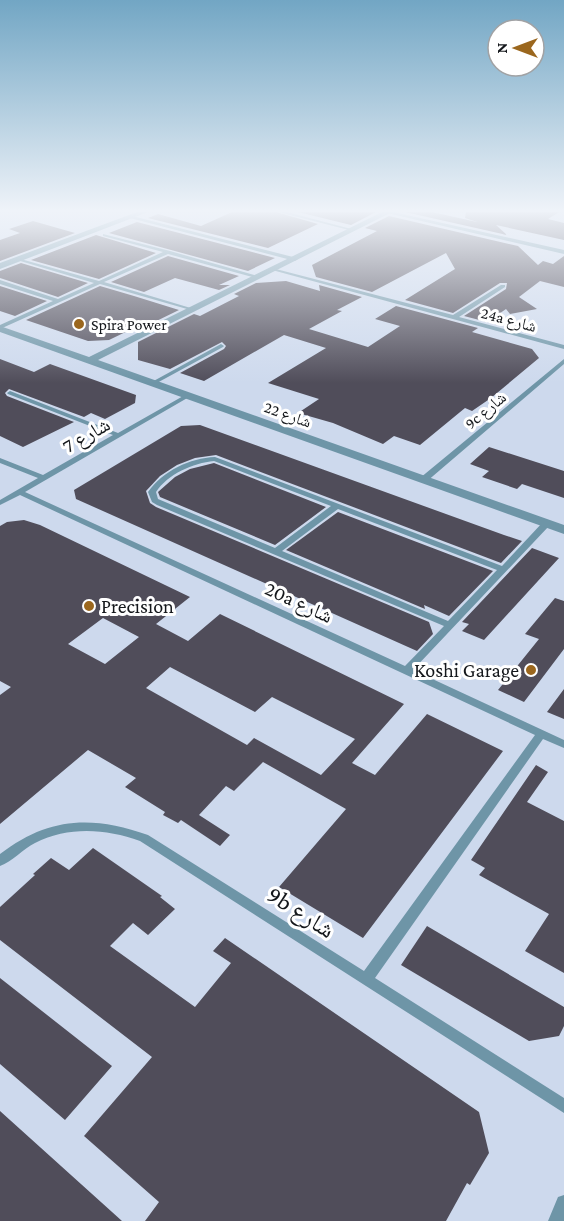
<svg xmlns="http://www.w3.org/2000/svg" width="564" height="1221" font-family="'Crimson Pro','Noto Naskh Arabic',serif">
<style>
.built{fill:#cdd9ed}
.building{fill:#504d5a;fill-rule:evenodd}
.lines{fill:none;stroke-linecap:round;stroke-linejoin:round}
.service{fill:#6e95a7;fill-rule:evenodd}
.minor{fill:#6e95a7;fill-rule:evenodd}
.poi-dot{fill:#9b671e;stroke:#fff;stroke-width:2}
.labels{text-anchor:middle;stroke-width:6;stroke-linejoin:round;paint-order:stroke}
.far-street-label{font-size:16px;fill:#14171b;stroke:#fff}
.far-poi-label{font-size:16px;fill:#14171b;stroke:#fff;text-anchor:start}
.street-label{font-size:20px;fill:#14171b;stroke:#fff}
.poi-label{font-size:20px;fill:#14171b;stroke:#fff;text-anchor:start}
.near-street-label{font-size:24px;fill:#14171b;stroke:#fff}
</style>
<rect width="100%" height="100%" fill="#dce4f2"/>
<path class="built" d="M0,212H564V1221H0Z"/>
<path class="building" d="M232,212H276L318,224L268,248L148,218L158,214L201,226Z
M298,212H376L351,225Z
M405,212H432L477,222L465,218L466,212H559L548,219L564,223V240L496,225L507,235Z
M389,216L518,246L538,265L543,261L553,264L564,256V287L540,281L519,297L537,309L510,314L506,309L487,322L464,316L506,289L507,283H500L453,313L405,300L455,269L446,253L372,292L316,277L312,265L377,231L365,228Z
M33,221L75,233L0,261V240L20,233L9,229Z
M137,222L275,258L248,271L109,233Z
M96,235L156,253L99,279L31,260Z
M168,256L239,276L219,285H230L219,290L175,278L144,292L111,282Z
M21,263L88,283L58,297L0,278V271Z
M286,281L320,291L319,285L362,297L337,310L342,311L309,329L368,347L400,326L375,319L396,306L478,328L472,332L532,349L539,358L491,398L472,411L465,408L420,445L394,436L383,444L333,423L298,413L319,399L268,383L326,348L284,335L204,381L180,373L224,349L226,346L222,342L170,369L138,360V342L194,314L200,316L239,296L234,294L256,283Z
M0,286L47,301L15,316L0,311Z
M100,286L134,296L179,310L138,330V326L109,340L88,341L26,320Z
M0,359L34,372L50,364L136,395L135,403L105,419L91,413L84,417L9,389L5,393L7,396L74,422L23,447L0,436Z
M200,425L504,535L522,541L501,563L216,455L195,458L177,465L160,476L146,491L150,503L156,507L429,622L433,634L417,651L76,499L74,490L181,426Z
M489,447L564,471V498L522,484L517,489L482,477L489,471L470,464Z
M214,463L326,507L275,545L160,497L158,492L175,477L190,469Z
M338,512L493,571L449,616L424,605L425,609L286,550Z
M24,520L40,525L190,597L156,624L188,641L220,614L404,704L352,763L375,775L427,714L503,751L363,938L279,887L346,809L263,762L234,791L226,786L199,815L230,835L220,846L181,820L178,823L163,815L165,812L125,787L136,778L88,750L0,824V695L11,687L0,681V526L7,522ZM103,618L139,637L105,664L68,644ZM170,667L255,712L272,697L355,739L321,775L254,738L247,745L146,688Z
M532,548L559,558L484,640L462,631L469,624L462,622Z
M555,598L564,601V649L524,702L498,690L539,639L525,634Z
M564,689V719L547,712Z
M536,765L548,772L527,802L564,821V973L525,951L549,914L479,875L485,868L471,860Z
M93,848L162,896L160,897L175,909L148,935L133,923L110,946L195,1007L231,963L213,951L225,938L479,1112L489,1153L470,1185L467,1183L446,1221H145L159,1202L84,1136L152,1057L0,940V907L35,875L33,874L51,858L69,870Z
M427,926L564,1007V1026L559,1036L529,1041L401,965Z
M0,978L112,1066L65,1120L0,1064Z
M0,1111L122,1221H0Z"/>
<g class="lines">
<path class="service" d="M278,212H287L355,230L353,231Z
M393,212L564,250V254L387,213Z
M132,216L297,258L298,259L295,261L130,218Z
M103,234L170,251L261,277L256,278L168,254L104,282L194,309V311L100,284L0,329V325L53,301L0,284V280L58,299L94,283L17,260V258L99,281L163,252L103,236Z
M272,268L453,315L501,285H505V287L459,317L564,345V349L272,270Z
M221,344L224,346L223,347L155,384L150,383Z
M564,359V364L426,482H420V478Z
M10,391L118,433L185,395H189V397L25,492L405,666L444,626L157,505L152,502L148,492C163,471 190,458 215,457L502,566L543,522H549L550,524L549,526L413,670L564,740V748L543,739L375,978L564,1098V1113L140,841C106,829 69,826 35,843C23,849 12,862 0,866V854C48,817 92,815 148,835L364,971L535,735L20,495L0,505V500L38,478L0,463V458L43,475L113,435L8,394L7,393ZM214,461L331,506L275,548L158,499L156,492C168,474 193,463 214,461ZM338,509L497,570L448,621L282,551Z
M564,1195V1221H548L558,1197Z"/>
<path class="minor" d="M137,212H148L0,269V263Z
M382,212H392L98,360L564,525V534L0,332V326L89,357Z"/>
</g>
<linearGradient id="sky" x2="0" y2="1"><stop stop-color="#72a6c4"/><stop offset="0.55" stop-color="#eff3f9"/><stop offset="1" stop-color="#eff3f9" stop-opacity="0"/></linearGradient>
<rect width="564" height="383" fill="url(#sky)"/>
<g class="poi-dot">
<circle cx="79" cy="324" r="6"/>
<circle cx="89" cy="606" r="6"/>
<circle cx="531" cy="670" r="6"/>
</g>
<g class="labels">
<g class="far-street-label">
<text transform="translate(509 319) rotate(15)" y="6">24a شارع</text>
<text transform="translate(485 410) rotate(-40)" y="6">9c شارع</text>
<text transform="translate(288 414) rotate(20)" y="6">شارع 22</text>
</g>
<g class="far-poi-label">
<text x="91" y="330">Spira Power</text>
</g>
<g class="street-label">
<text transform="translate(86 435) rotate(-30)" y="7">شارع 7</text>
<text transform="translate(299 602) rotate(25)" y="7">20a شارع</text>
</g>
<g class="poi-label">
<text x="101" y="613">Precision</text>
<text x="519" y="677" text-anchor="end">Koshi Garage</text>
</g>
<g class="near-street-label">
<text transform="translate(301 912) rotate(33)" y="8">9b شارع</text>
</g>
</g>
<g transform="translate(516 48) rotate(270)"><circle r="28" fill="#ffffff" stroke="#a1a2a4" stroke-width="1.5"/>
<path d="M0-4.5L10 22L0 15L-10 22Z" fill="#9b671e"/>
<text y="-9" font-size="16" font-weight="bold" text-anchor="middle" fill="#14171b">N</text>
</g>
</svg>
